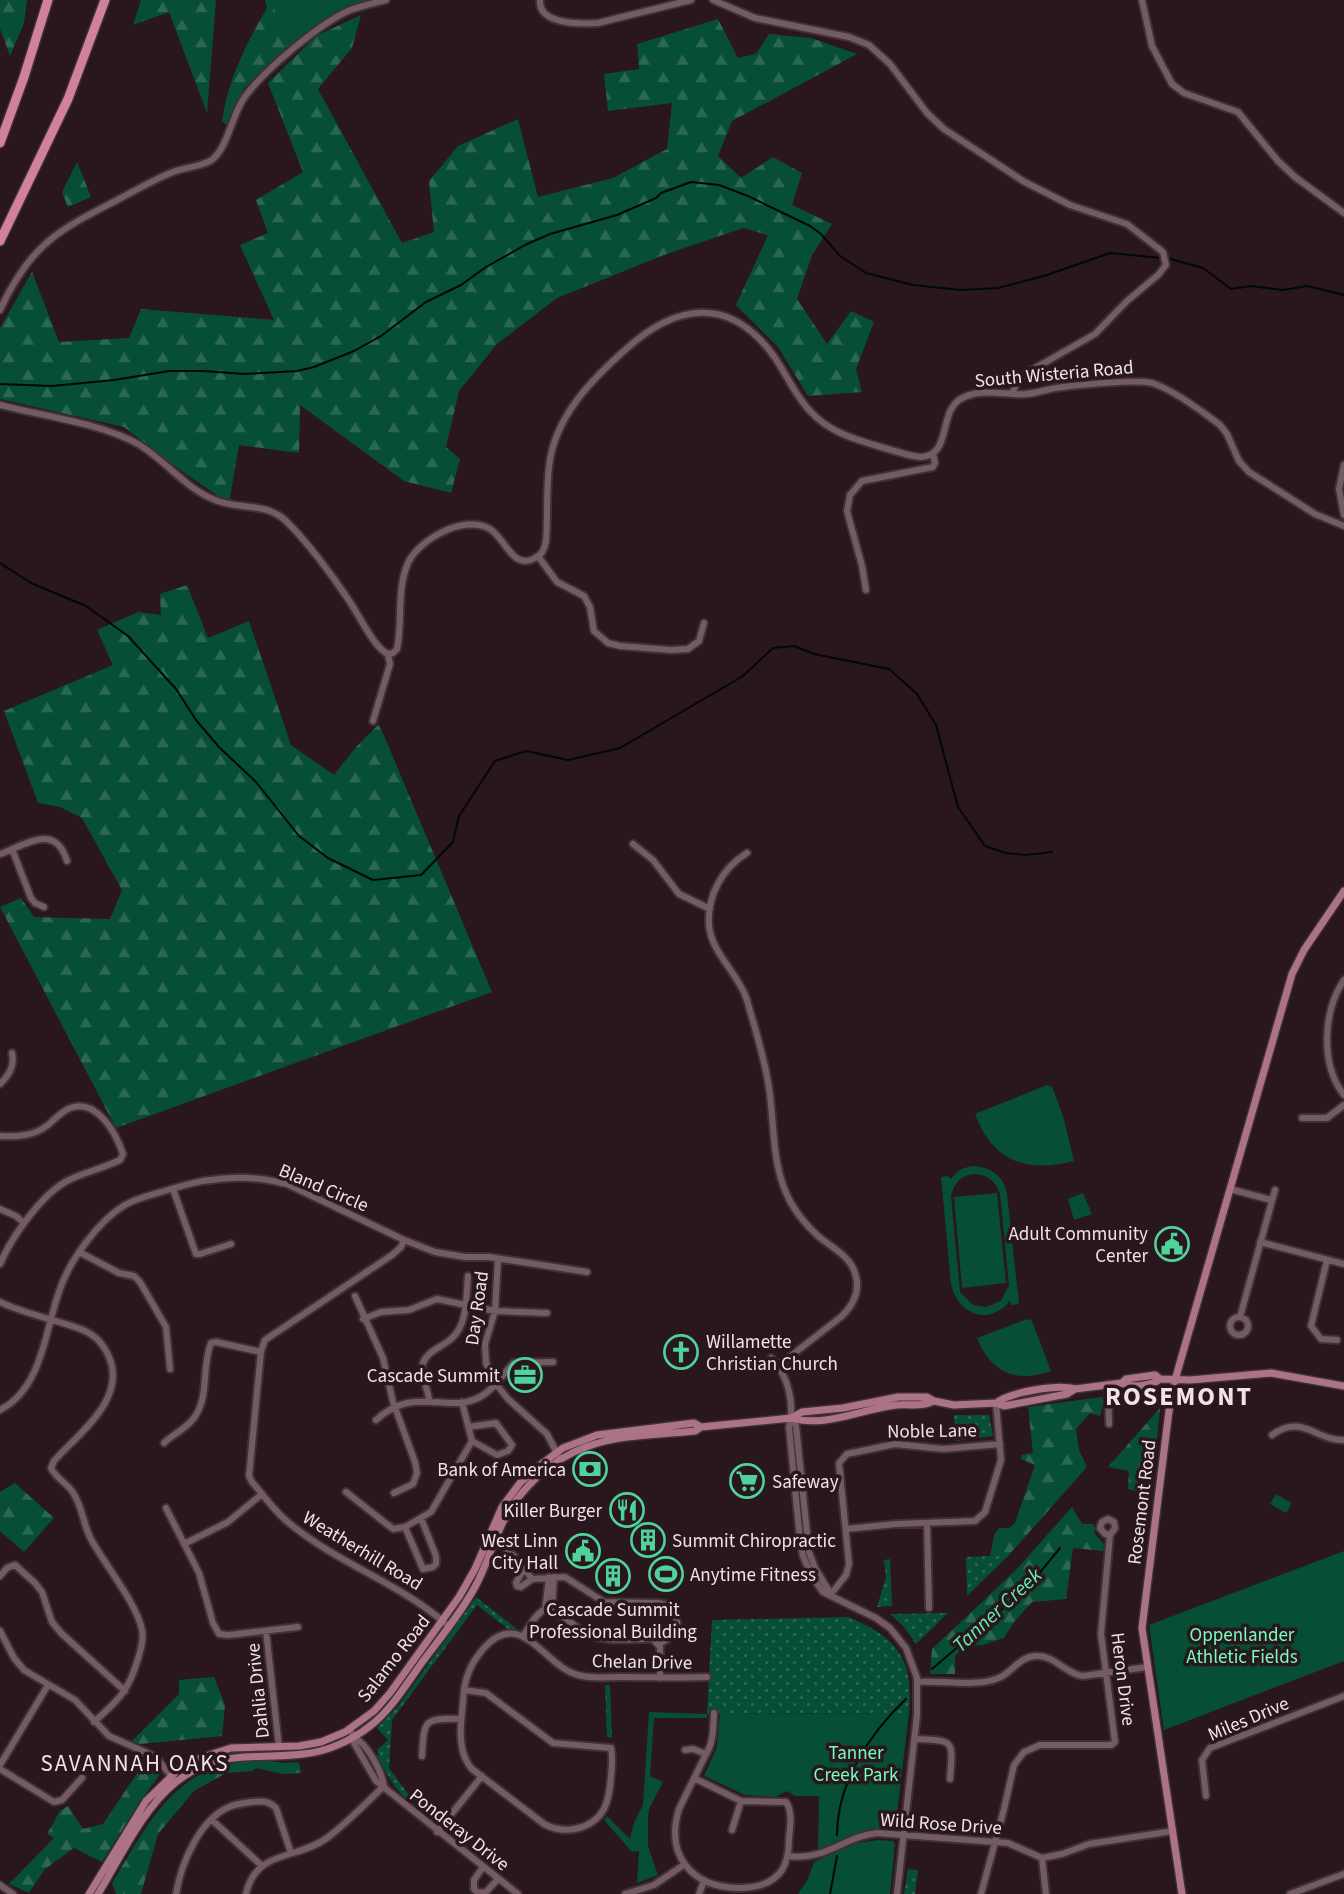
<svg xmlns="http://www.w3.org/2000/svg" width="1344" height="1894" font-family="'Source Sans 3',sans-serif">
<style>
.grass{fill:url(#grass-dots)}
.forest{fill:url(#forest-firs)}
.green{fill:#074f34;fill-rule:evenodd}
.lines{fill:none;stroke-linecap:round;stroke-linejoin:round}
.stream{stroke:#010904;stroke-width:2}
.minor-casing{stroke:#3f3034;stroke-width:10}
.major-casing{stroke:#3f3034;stroke-width:10}
.highway-casing{stroke:#3f3034;stroke-width:12}
.minor{stroke:#745b63;stroke-width:6}
.major{stroke:#ac7286;stroke-width:7}
.highway{stroke:#d1819e;stroke-width:9}
.labels{text-anchor:middle;stroke-width:7;stroke-linejoin:round;paint-order:stroke}
.street-label{font-size:19px;fill:#f1e2e7;stroke:#2a161d}
.poi-label{font-size:19px;fill:#f1e2e7;stroke:#2a161d;text-anchor:end}
.park-label{font-size:19px;fill:#75febf;stroke:#2a161d}
.water-label{font-size:21px;font-style:italic;fill:#62edaf;stroke:#2a161d}
.quarter-label{font-size:23px;letter-spacing:2px;fill:#f1e2e7;stroke:#2a161d}
.district-label{font-size:26px;font-weight:bold;letter-spacing:2px;fill:#f1e2e7;stroke:#2a161d}
</style>
<defs>
<pattern id="grass-dots" width="8" height="8" patternUnits="userSpaceOnUse" patternTransform="scale(1.75)"><rect width="8" height="8" fill="#074f34"/><path d="M2 2h.1M6 6h.1" fill="none" stroke="#2c6851" stroke-width="1.8" stroke-linecap="round"/></pattern>
<pattern id="forest-firs" width="22" height="20" patternUnits="userSpaceOnUse" patternTransform="scale(1.75)"><rect width="22" height="20" fill="#074f34"/><path d="M5 1l3.5 6h-7zM16 11l3.5 6h-7z" fill="#2c6851"/></pattern>
</defs>
<rect width="100%" height="100%" fill="#2a161d"/>
<path class="grass" d="M954,1415H989L993,1436L956,1441Z
M990,1556H1008L967,1596L966,1557Z
M890,1559L892,1606L877,1607L886,1577L884,1560Z
M476,1597L517,1629H508L477,1605L392,1720L389,1768L409,1795L406,1799L395,1787L377,1757L379,1755L377,1750L388,1740L377,1728L399,1705Z
M948,1613L916,1644L904,1627L890,1614Z
M848,1617C897,1637 914,1659 909,1713L707,1714L712,1620Z
M605,1685H610L612,1738L607,1737Z
M908,1869L918,1870L915,1894H904Z"/>
<path class="forest" d="M0,0H27L24,23L10,56L0,29Z
M141,0H216L207,113L169,12L133,25Z
M265,0H367L339,10L316,25L265,70L244,88L226,125L222,121C228,79 246,44 267,8Z
M361,15L352,48L318,89L402,243L434,232L429,181L458,146L518,119L538,197L613,178L667,149L672,103L608,111L604,74L639,69L637,44L718,19L738,58L756,54L769,34L811,38L857,54L732,121L718,156L741,178L773,157L802,173L792,205L832,224L812,255L797,299L827,344L851,311L874,322L856,369L862,392L808,396L778,347L736,305L768,235L743,228L664,255L557,298L497,344L459,391L446,447L460,459L451,493L404,481L300,405L299,453L239,445L229,503L187,475L124,427L0,399V328L32,272L59,342L129,338L141,309L274,320L240,245L268,233L256,200L303,172L268,83L316,36Z
M77,162L91,197L68,207L62,192Z
M187,585L208,638L249,621L291,745L334,775L356,747L379,724L492,992L116,1128L0,907L21,898L34,917L110,919L122,890L82,818L60,807L38,803L4,711L113,665L97,630L138,612L161,615L160,594Z
M1102,1397L1104,1401L1100,1416L1090,1413L1076,1429L1079,1450L1087,1467L1008,1556H990L994,1536L999,1528H1009L1015,1523L1035,1465L1021,1459V1455L1033,1453L1028,1407Z
M1160,1408L1151,1495L1128,1489L1129,1471L1108,1467Z
M15,1483L54,1518L24,1552L0,1531V1492Z
M1072,1507L1082,1524H1094L1095,1534L1104,1544L1103,1551L1073,1548L1066,1599L1032,1602L1014,1622L1004,1638L983,1645L965,1646L955,1656V1674H930L932,1649L1015,1571Z
M214,1677L225,1705L222,1736L140,1744L132,1741L179,1694V1680Z
M146,1760L161,1773L139,1803L102,1862L74,1848L45,1869L29,1893L9,1884L54,1838L47,1834L60,1811L68,1806L83,1829L103,1824Z
M259,1760L284,1763L299,1762L301,1773L283,1774L257,1768L252,1771L226,1773L194,1791L158,1834L141,1894H116L112,1883C150,1821 176,1762 259,1760Z"/>
<path class="green" d="M271,0H357L310,26L288,44Z
M1047,1085L1052,1087L1063,1116L1074,1161C1027,1173 993,1162 975,1114Z
M972,1166C990,1167 1004,1175 1007,1194L1019,1304L1011,1305L1010,1301C988,1327 958,1314 951,1284L941,1177L948,1176L950,1179L961,1169ZM973,1174C987,1174 996,1181 1000,1194L1009,1285L1001,1301L986,1307L973,1305L960,1292L951,1196C954,1184 960,1176 973,1174Z
M997,1193L1006,1283L962,1288L954,1197Z
M1083,1193L1092,1214L1074,1220L1068,1199Z
M1027,1319L1032,1321L1051,1371C1015,1384 991,1372 977,1338Z
M1276,1494L1292,1503L1286,1513L1270,1504Z
M1344,1551V1661L1164,1730L1149,1625Z
M649,1712L707,1714V1718H654L650,1776L663,1782L649,1809L648,1819V1846L658,1875L637,1883L639,1851L632,1852L604,1820L607,1816L630,1839L634,1823L643,1805Z
M909,1713L895,1830H868L831,1846L818,1849L819,1796H795L787,1791L775,1797L745,1795L704,1776L717,1747L720,1714Z
M879,1840L893,1841L895,1844L890,1894H798L807,1881L814,1862L856,1843Z"/>
<g class="lines">
<path class="stream" d="M1167,258L1203,268L1231,289L1251,286L1283,290L1307,286L1344,295
M0,384L52,386L114,380L169,371H203L245,374L297,371L314,367L354,351L381,336L426,302L461,285L486,267L527,244L550,234L617,215L656,198L661,193L691,182L719,185L748,196L810,226L821,234L840,256L866,273L913,285L961,290L998,288L1047,275L1110,253L1161,258
M0,563L31,583L86,606L128,636L176,689L196,720L219,747L256,782L299,836L328,858L373,880L421,875L453,842L459,816L495,761L526,751L568,760L620,748L743,676L773,648L794,646L814,654L889,669L917,694L936,725L958,807L985,846L1006,853L1026,855L1052,852
M932,1669L1028,1587L1060,1548
M837,1835C837,1783 869,1734 906,1699
M830,1894L837,1856"/>
<g class="minor-casing">
<path id="minor" d="M540,0C538,25 581,24 598,23L691,0
M713,0L755,18L849,37L869,45L890,64L927,113L944,129L1023,181L1070,205L1127,224L1163,252L1166,265L1158,275L1127,301L1095,334L1030,371L1018,380L1012,394
M1142,0L1152,46L1172,84L1184,93L1238,112L1278,161L1295,177L1344,213
M0,310C31,243 59,230 121,198C138,189 155,179 173,172C185,167 203,167 213,159C228,146 232,115 244,98C264,70 319,24 350,10C361,6 374,3 386,0
M0,405C42,416 101,423 138,444C165,460 186,489 215,500C239,510 265,502 285,520C306,540 332,575 348,599C358,613 374,648 388,654
M1344,465L1339,489L1344,515
M538,556L557,582L584,596L590,607L594,631L608,643L620,646L671,650L688,649L699,641L704,623
M866,590L862,566L847,511L850,495L862,481L933,467L935,463L933,454
M388,654L393,653L397,649C403,621 396,591 408,563C419,539 465,514 490,529C505,538 513,571 535,558C542,555 545,548 546,541C548,516 546,491 549,467C554,418 590,381 625,350C675,304 729,295 773,355C786,373 795,396 811,412C832,435 862,441 891,450C900,452 911,457 921,457C951,456 939,414 959,400C980,386 1004,396 1026,394C1039,393 1050,388 1063,387C1081,385 1136,379 1152,383C1172,389 1203,412 1220,425L1227,434L1239,461L1249,472L1315,514L1344,526
M373,721L390,664L388,654
M633,844L653,860L679,894L710,909
M12,849L31,898L35,903L44,907
M747,853C722,868 707,896 709,925C711,953 739,974 747,1000C755,1029 765,1059 769,1088C775,1127 771,1167 791,1203C798,1215 807,1226 818,1236C831,1247 850,1256 855,1273C861,1290 854,1304 842,1316L778,1366
M0,854C26,845 55,822 67,861
M1344,980C1323,1011 1320,1064 1344,1095
M0,1084C9,1075 15,1066 12,1053
M1302,1118H1327L1344,1105
M0,1136C17,1137 34,1136 48,1125C55,1119 61,1112 70,1108C97,1098 116,1133 123,1154L120,1160C104,1168 85,1172 69,1180C42,1193 11,1238 0,1264
M173,1189L196,1254H200L231,1244
M1230,1189L1271,1200
M0,1209L16,1216L24,1223
M404,1240L401,1247L392,1255L265,1340L261,1351L249,1476L252,1482C264,1496 275,1512 289,1523C337,1563 399,1583 445,1623
M1260,1242L1344,1264
M79,1252L119,1273L134,1276L140,1282L166,1327L170,1369
M498,1259L495,1311L485,1344L486,1363L496,1384L508,1399L547,1434L558,1455
M1327,1260L1311,1326L1321,1339L1337,1340
M355,1296L383,1358L393,1402L415,1462L417,1473L413,1484L394,1493
M0,1302C26,1315 56,1319 83,1330C95,1335 104,1345 109,1357C127,1399 79,1433 54,1461L51,1468C56,1478 66,1483 72,1491C83,1506 83,1526 92,1541C106,1566 137,1604 142,1630C144,1641 140,1652 137,1662C128,1692 117,1701 94,1722
M1230 1326a9 9 0 1 1 18 0a9 9 0 1 1-18 0Z
M1240,1317L1275,1190
M363,1319L381,1312L409,1310L437,1299L495,1311L547,1313
M771,1358C788,1375 795,1403 789,1427L800,1540L803,1556L811,1575L823,1592L876,1618L890,1628L906,1648L917,1678V1715L897,1894
M1108,1384L1109,1424
M429,1400C428,1389 420,1374 423,1363C428,1350 443,1347 452,1338C468,1324 466,1296 468,1276
M0,1410C43,1388 45,1329 60,1289C70,1260 99,1220 125,1205C139,1197 156,1194 171,1189C209,1177 247,1173 287,1184L404,1240L435,1252L465,1257H489L587,1272
M791,1418L796,1426L809,1552L815,1568L831,1594
M376,1420C415,1384 447,1415 480,1397C495,1389 502,1374 514,1363L553,1362
M468,1427L496,1423L512,1445L508,1451L497,1455L472,1441
M1272,1435C1302,1413 1316,1441 1344,1440
M164,1443C173,1434 186,1429 194,1418C210,1396 201,1368 211,1343L216,1342L261,1352
M346,1492L393,1529L405,1527L431,1512L472,1441L462,1402
M166,1508L199,1573L213,1623L219,1634L229,1635L298,1627
M927,1523L929,1608
M405,1527L423,1569L433,1567L436,1564V1556L421,1518
M846,1529L896,1524L975,1521L985,1512L1001,1460L996,1403
M184,1544L228,1522L262,1494
M507,1553L513,1555L532,1579L565,1577L604,1602L658,1603L668,1605C684,1625 679,1634 659,1644
M524,1568L516,1583L517,1586L521,1587L532,1579
M0,1576L7,1568L15,1565L35,1583L42,1592L52,1622L61,1633L125,1691
M831,1594L846,1575L849,1564L839,1463L847,1454L895,1444L943,1449L1000,1444
M545,1610L549,1577
M552,1610L554,1577
M0,1631L14,1658L24,1670L75,1700L109,1736L156,1757L174,1780
M266,1631L279,1747
M523,1636C529,1628 535,1614 544,1610C555,1606 576,1629 587,1634C606,1643 633,1638 653,1639L660,1647V1678
M918,1682C941,1680 975,1687 996,1679C1012,1674 1019,1655 1038,1656C1055,1656 1066,1674 1083,1676L1147,1667
M464,1690L486,1693L553,1743L611,1748C613,1758 612,1767 611,1776C610,1788 609,1799 604,1809C592,1830 564,1835 544,1824L472,1769C456,1751 461,1723 463,1702C464,1680 469,1665 484,1648C521,1606 545,1667 578,1675C592,1679 607,1677 621,1677C650,1677 679,1678 707,1677
M352,1733L354,1743L376,1781L518,1894
M354,1737C368,1745 381,1770 384,1786
M914,1739C955,1741 953,1738 950,1779
M685,1750L693,1749L706,1754
M422,1756C424,1719 424,1718 461,1719
M0,1765L48,1685
M0,1769L54,1802L62,1800L82,1778
M694,1778L741,1801L786,1802C793,1812 790,1827 789,1839C789,1850 788,1860 782,1870C772,1885 755,1888 738,1888C691,1887 665,1855 679,1809L706,1754C714,1742 713,1727 714,1713
M1206,1796L1202,1760L1210,1748L1344,1696
M212,1820L261,1865
M732,1830L741,1801
M437,1832L482,1776
M788,1856C826,1861 843,1837 877,1833L1008,1843L1042,1858L1062,1854L1089,1844L1173,1831
M1042,1858L1046,1894
M483,1867L474,1880V1889L477,1892L485,1893L498,1879
M0,1885L13,1894
M176,1894C181,1864 199,1820 229,1807C236,1804 244,1803 251,1802C261,1801 268,1800 276,1808L291,1853
M246,1894C256,1849 297,1860 327,1838C347,1823 366,1803 384,1786
M625,1894L654,1885L685,1864
M699,1894L704,1881
M981,1894L1004,1809L1014,1765L1024,1752L1040,1745H1111L1115,1742L1101,1634L1110,1535L1115,1528L1114,1522L1108,1519L1102,1522L1100,1528L1105,1534L1110,1535
M1290,1894L1344,1874"/>
</g>
<g class="major-casing">
<path id="major" d="M1122,1383C1131,1388 1152,1386 1160,1379
M996,1403C1010,1392 1058,1384 1075,1389
M791,1418C825,1428 862,1409 896,1405C908,1404 923,1407 934,1401
M89,1894L146,1801L178,1770L203,1757L231,1748L299,1746L321,1742L345,1732L374,1711L390,1693L459,1597L475,1569L502,1507L520,1483L536,1468L563,1448L597,1435L694,1423L701,1427
M98,1894C120,1858 143,1808 176,1782C219,1748 254,1760 303,1754C326,1752 351,1741 370,1726C392,1709 407,1683 423,1661C441,1637 461,1613 475,1587C486,1567 492,1545 502,1524C519,1489 550,1460 586,1447C620,1434 659,1435 695,1431L701,1427L791,1418L802,1412L843,1408L898,1397H927L934,1401L954,1405L996,1403L1004,1406L1067,1394L1075,1389L1122,1383L1126,1379L1155,1375L1160,1379L1190,1380L1271,1373L1344,1386
M1182,1894L1142,1628L1169,1411L1175,1380L1292,974L1304,950L1344,891"/>
</g>
<g class="highway-casing">
<path id="highway" d="M0,143L24,77L48,0
M0,241L68,99L105,0"/>
</g>
<use href="#minor" class="minor"/>
<use href="#major" class="major"/>
<use href="#highway" class="highway"/>
</g>
<defs>
<g id="civic-ring" transform="scale(1.75)"><circle r="9.5" fill="#2a161d" stroke="#4ed39a" stroke-width="1.5"/><path d="M-.6-6.5H3V-4.5H.6V-3L4-1V1h2V6H-6V1h2V-1L-.6-3ZM-1.2 2.5V6h2.4V2.5Z" fill="#4ed39a"/></g>
<g id="church-ring" transform="scale(1.75)"><circle r="9.5" fill="#2a161d" stroke="#4ed39a" stroke-width="1.5"/><path d="M-1.2-6h2.4v3.5h3.3v2.4h-3.3V6h-2.4V-.1h-3.3v-2.4h3.3Z" fill="#4ed39a"/></g>
<g id="office-ring" transform="scale(1.75)"><circle r="9.5" fill="#2a161d" stroke="#4ed39a" stroke-width="1.5"/><path d="M-6-3h4V-5.5h4V-3h4V5H-6ZM-1-4.5V-3h2v-1.5ZM-6 0V1H6V0Z" fill="#4ed39a"/></g>
<g id="bank-ring" transform="scale(1.75)"><circle r="9.5" fill="#2a161d" stroke="#4ed39a" stroke-width="1.5"/><path d="M-6-4H6V4H-6ZM0-2.3a2.3 2.3 0 1 0 0 4.6a2.3 2.3 0 1 0 0-4.6Z" fill="#4ed39a"/></g>
<g id="supermarket-ring" transform="scale(1.75)"><circle r="9.5" fill="#2a161d" stroke="#4ed39a" stroke-width="1.5"/><path d="M-6-5.5h2.5l.6 2H6L4.5 2H-2.5L-4.4-4H-6ZM-1.5 3.2a1.3 1.3 0 1 0 .1 0ZM3 3.2a1.3 1.3 0 1 0 .1 0Z" fill="#4ed39a"/></g>
<g id="restaurant-ring" transform="scale(1.75)"><circle r="9.5" fill="#2a161d" stroke="#4ed39a" stroke-width="1.5"/><path d="M-5-6h1v4h1v-4h1v4h1v-4h1v5L-1.5 .5V6h-2V.5L-5-1ZM5-6V6H3V1.5H1.5Q1.5-4 5-6Z" fill="#4ed39a"/></g>
<g id="building-ring" transform="scale(1.75)"><circle r="9.5" fill="#2a161d" stroke="#4ed39a" stroke-width="1.5"/><path d="M-4-6H4V6H1V3H-1V6H-4ZM-2.5-4.3h1.7v1.8h-1.7ZM.8-4.3h1.7v1.8H.8ZM-2.5-1h1.7V.8h-1.7ZM.8-1h1.7V.8H.8Z" fill="#4ed39a"/></g>
<g id="stadium-ring" transform="scale(1.75)"><circle r="9.5" fill="#2a161d" stroke="#4ed39a" stroke-width="1.5"/><path d="M0-5a6.5 5 0 1 0 0 10a6.5 5 0 1 0 0-10ZM-3.5-1.8h7v3.6h-7Z" fill="#4ed39a"/></g>
</defs>
<g fill-rule="evenodd">
<use href="#civic-ring" x="1172" y="1244"/>
<use href="#church-ring" x="681" y="1352"/>
<use href="#office-ring" x="525" y="1375"/>
<use href="#bank-ring" x="590" y="1469"/>
<use href="#supermarket-ring" x="747" y="1481"/>
<use href="#restaurant-ring" x="627" y="1510"/>
<use href="#building-ring" x="648" y="1540"/>
<use href="#civic-ring" x="583" y="1551"/>
<use href="#stadium-ring" x="666" y="1574"/>
<use href="#building-ring" x="613" y="1576"/>
</g>
<g class="labels">
<g class="street-label">
<text transform="translate(1054 373) rotate(-5)" y="7">South Wisteria Road</text>
<text transform="translate(324 1187) rotate(23)" y="7">Bland Circle</text>
<text transform="translate(476 1308) rotate(-82)" y="7">Day Road</text>
<text transform="translate(932 1430) rotate(-1)" y="7">Noble Lane</text>
<text transform="translate(1141 1502) rotate(-83)" y="7">Rosemont Road</text>
<text transform="translate(363 1550) rotate(31)" y="7">Weatherhill Road</text>
<text transform="translate(393 1658) rotate(-52)" y="7">Salamo Road</text>
<text transform="translate(642 1661) rotate(1)" y="7">Chelan Drive</text>
<text transform="translate(1124 1679) rotate(83)" y="7">Heron Drive</text>
<text transform="translate(257 1691) rotate(-96)" y="7">Dahlia Drive</text>
<text transform="translate(1248 1718) rotate(-23)" y="7">Miles Drive</text>
<text transform="translate(941 1823) rotate(4)" y="7">Wild Rose Drive</text>
<text transform="translate(460 1829) rotate(38)" y="7">Ponderay Drive</text>
</g>
<g class="poi-label">
<text x="1148" y="1240">Adult Community<tspan x="1148" dy="22">Center</tspan></text>
<text x="706" y="1348" text-anchor="start">Willamette<tspan x="706" dy="22">Christian Church</tspan></text>
<text x="500" y="1382">Cascade Summit</text>
<text x="566" y="1476">Bank of America</text>
<text x="772" y="1488" text-anchor="start">Safeway</text>
<text x="602" y="1517">Killer Burger</text>
<text x="558" y="1547">West Linn<tspan x="558" dy="22">City Hall</tspan></text>
<text x="672" y="1547" text-anchor="start">Summit Chiropractic</text>
<text x="690" y="1581" text-anchor="start">Anytime Fitness</text>
<text x="613" y="1616" text-anchor="middle">Cascade Summit<tspan x="613" dy="22">Professional Building</tspan></text>
</g>
<g class="park-label">
<text x="1242" y="1641">Oppenlander<tspan x="1242" dy="22">Athletic Fields</tspan></text>
<text x="856" y="1759">Tanner<tspan x="856" dy="22">Creek Park</tspan></text>
</g>
<g class="water-label">
<text transform="translate(997 1610) rotate(-43)" y="7">Tanner Creek</text>
</g>
<g class="quarter-label">
<text x="135" y="1771">SAVANNAH OAKS</text>
</g>
<g class="district-label">
<text x="1179" y="1405">ROSEMONT</text>
</g>
</g>
</svg>
